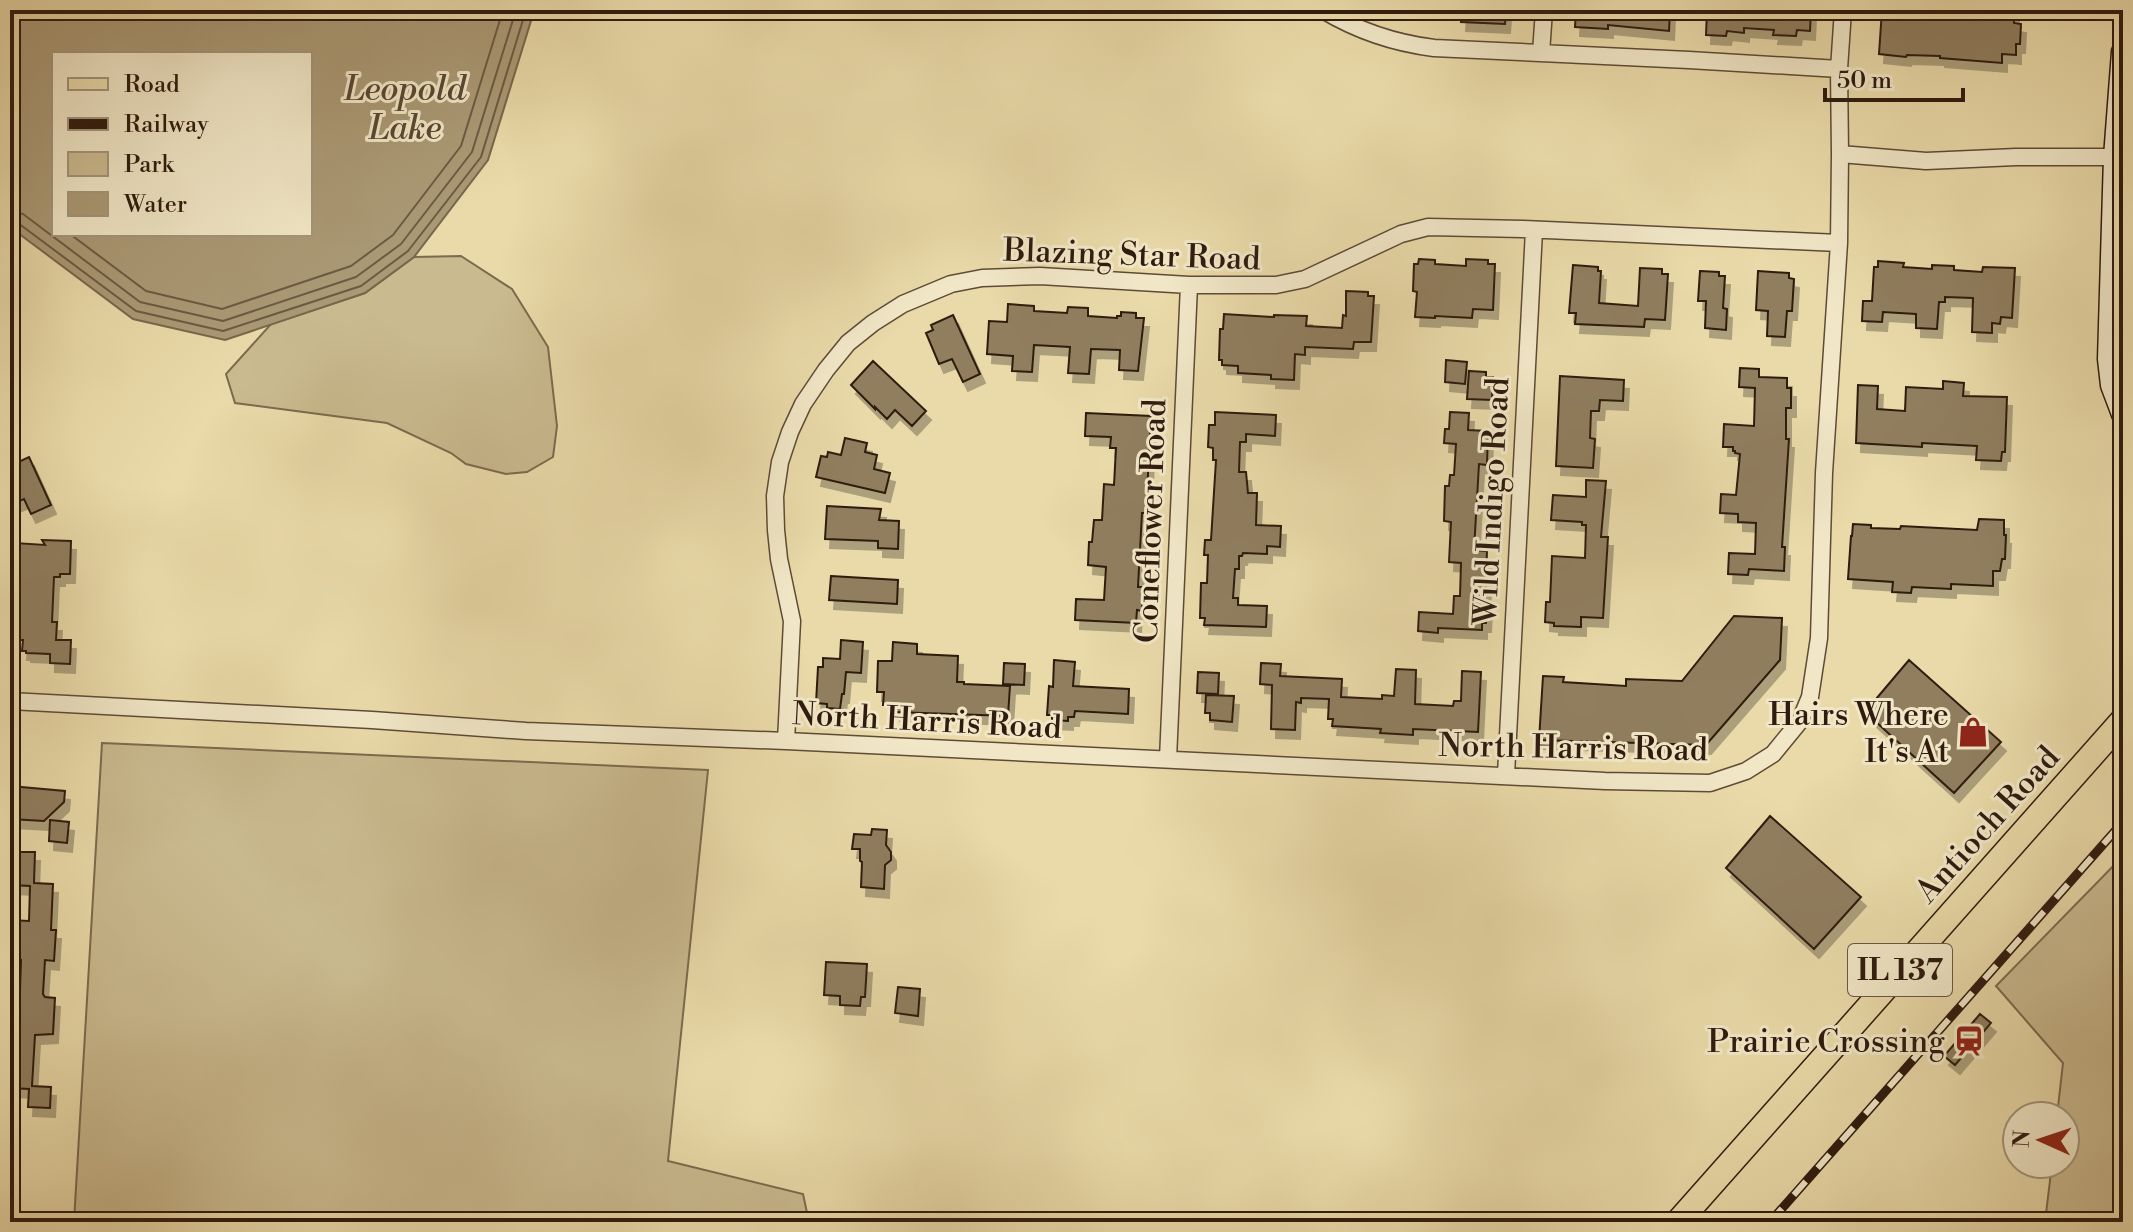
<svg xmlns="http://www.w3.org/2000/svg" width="2133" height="1232" font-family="'Libre Bodoni',serif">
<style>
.green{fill:#caba8f;stroke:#7c6a4f;stroke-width:2}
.water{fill:#aa9975;stroke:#79674c;stroke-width:2;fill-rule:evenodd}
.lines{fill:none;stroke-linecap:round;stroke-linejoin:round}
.shore{stroke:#6c5a42;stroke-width:2}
.building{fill:#907e5f;stroke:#2f1b0f;stroke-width:2;filter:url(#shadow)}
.minor-casing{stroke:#5e4b36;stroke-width:19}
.secondary-casing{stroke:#2f1b0f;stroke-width:25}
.primary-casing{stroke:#2f1b0f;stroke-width:27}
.minor{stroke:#f1e7c7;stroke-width:16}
.secondary{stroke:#f1e7c7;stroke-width:22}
.primary{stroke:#eadaa9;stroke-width:24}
.rail-casing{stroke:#2f1b0f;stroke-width:9}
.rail{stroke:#f1e7c7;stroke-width:6;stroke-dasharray:18;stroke-linecap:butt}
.labels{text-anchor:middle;stroke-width:6;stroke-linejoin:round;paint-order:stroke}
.shield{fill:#f1e7c7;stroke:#695846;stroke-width:2}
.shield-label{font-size:30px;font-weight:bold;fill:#2f1b0f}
.street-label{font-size:32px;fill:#2f1b0f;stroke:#f1e7c7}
.poi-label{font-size:32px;fill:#2f1b0f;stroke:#f1e7c7;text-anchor:end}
.water-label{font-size:34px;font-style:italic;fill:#5a4733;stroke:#f1e7c7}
</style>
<defs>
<filter id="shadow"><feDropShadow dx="5" dy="9" stdDeviation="0" flood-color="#0004"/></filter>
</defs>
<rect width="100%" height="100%" fill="#eadaa9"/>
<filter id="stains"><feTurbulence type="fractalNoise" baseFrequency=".0025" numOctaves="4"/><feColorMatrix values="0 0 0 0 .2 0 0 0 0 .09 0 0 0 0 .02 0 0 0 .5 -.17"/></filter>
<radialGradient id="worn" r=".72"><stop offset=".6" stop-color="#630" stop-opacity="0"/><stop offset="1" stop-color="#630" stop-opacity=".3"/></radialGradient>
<path class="green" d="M461,256L512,289L548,347L557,426L553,457L527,472L506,474L466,464L451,453L387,423L235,403L226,374L271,324L365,293L414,257Z
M102,743L708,770L668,1161L803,1194L809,1222H74Z
M2123,856V1222H2045L2052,1164H2065V1116H2057L2063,1063L1996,986Z"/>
<path class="water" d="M10,10H534V11L488,160L414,257L365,293L225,340L133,319L10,227ZM54,54H310V234H54Z"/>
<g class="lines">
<path class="shore" d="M10,211L23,214L140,302L223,321L356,277L401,244L472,152L516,10
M10,221L18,223L136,311L223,331L361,286L408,251L481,157L526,10
M70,234L146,291L222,309L351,266L393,235L461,146L503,10"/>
</g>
<path class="building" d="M1462,10H1506L1505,24L1461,22Z
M1576,10H1670L1669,31L1608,25V29L1575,27Z
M1707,10H1811L1810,31L1797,30L1796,36L1773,35L1774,30L1744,28V33L1727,31L1726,36L1706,35Z
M1882,10L2014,11V23L2021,24L2020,44H2016V55L2002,54V63L1940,58V56L1907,55L1906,57L1879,54Z
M1419,259L1435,260V264L1466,266V259L1488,260V264H1495L1493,310L1473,309L1472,318L1435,316V318L1415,317L1417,292L1413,291L1414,264H1418Z
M1878,261L1904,263L1903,267L1932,269V265L1954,266V270L1982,272L1983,267L2015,268L2012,318L2001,317L2000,324L1992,323V333L1972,332L1973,298L1945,297V302H1939L1937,329L1916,328V314L1883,312L1882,322L1862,321L1863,301H1872L1874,267H1878Z
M1573,265L1598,267V271H1601L1599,303L1638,306L1640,268L1662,269V274H1668L1665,320L1645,319L1644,327L1575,324L1576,313H1569Z
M1700,271L1719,272V276H1725L1723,308L1727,309L1726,330L1705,328L1706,301H1698Z
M1758,271L1789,273V278L1794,279L1792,311H1787L1785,337L1767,336L1768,311L1756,310Z
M1346,291L1368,292V296H1374L1371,342H1354L1353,349L1305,347V355L1295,354L1294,380L1271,379V375L1238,373V366L1222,365V360H1219L1220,329H1223L1224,314L1274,317V315L1307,316L1306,326L1342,328L1343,315L1346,316Z
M1008,304L1034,306V311L1067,313L1068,307L1088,308V316L1117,318V316H1121V312L1136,313V318H1144L1138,371L1119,370L1120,350L1091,349L1089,374L1068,373L1070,347L1034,345L1032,372L1012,371L1013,356L987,354L989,321L1007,322Z
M953,315L980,374L963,382L952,359L939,364L926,333L933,330L931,325Z
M1446,360L1467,362L1465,384L1445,382Z
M873,361L926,411L912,426L895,410L887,419L875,407V409L851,385Z
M1740,368L1759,369V377L1787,378V388H1791V408H1786V439H1789L1782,547H1785L1784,571L1749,569L1748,575L1728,574L1729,553L1755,554L1756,523L1738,522V514L1720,513L1721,494L1736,495L1740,454L1735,453V451H1733V447H1723L1724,424L1754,426L1755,388L1739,387Z
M1469,371L1486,372V377H1493L1492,400L1467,399Z
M1560,376L1624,380L1623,401L1600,400L1599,411H1591L1590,438L1595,439L1593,468L1556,466Z
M1943,381L1964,383L1963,396L2007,397L2005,452H2002L2001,461L1976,460L1977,446L1922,443V447L1856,443L1858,385L1878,386L1877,409L1905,411L1906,387L1943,389Z
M1215,412L1276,415L1275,436L1246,434V442H1240L1239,472H1246L1248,493H1257L1256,525L1281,526L1280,547L1267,546V554L1243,553L1242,556H1239V569H1235L1233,598H1238V605L1267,606L1266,627L1204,625L1205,618H1200L1201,583H1207L1208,555H1204L1205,540H1211L1216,460H1213V448L1208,447L1209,425H1215Z
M1450,412L1469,413L1468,430L1488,431L1487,465L1479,464L1474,550L1487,551L1485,604H1487L1486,623H1482V630L1438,628V633L1418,631L1419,612L1453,614L1454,596H1460L1461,563L1449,562L1451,522L1444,521L1445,486H1449L1450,475H1454L1456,444L1444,443L1445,429H1449Z
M1086,413L1151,416L1146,513H1142L1138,587H1143L1142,611L1137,610L1136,623L1075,620L1076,599L1104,600L1106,567L1088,565L1089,542H1092L1094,520H1102L1104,484L1114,485L1116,448H1110L1111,437L1085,436Z
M845,438L867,443L865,452L877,455L874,469L890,473L885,493L816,477L821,456L827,457L828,452L841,455Z
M29,457L51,505L31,514L24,499L10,505V466Z
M1586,480L1606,481L1601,537H1608L1603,618L1581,617V627L1554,626V623L1545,622L1546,602H1550L1552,556L1585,558L1586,525H1582V522L1551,520L1553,495L1586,497Z
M827,506L881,509L879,520L899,521L898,549L878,548V541L825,539Z
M1979,519L2004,520V535H2006L2005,559H2002L2000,571H1993V586L1951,584V589L1912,587L1911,593L1892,592L1893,582L1848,579L1851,536H1852L1853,524L1871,525V528L1900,529L1901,526L1977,530Z
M42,540L71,541L70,574H60V577H54L52,622H57L56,640H71L70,664L50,663V654L26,653V651H22L23,640H19L20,595L16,594L17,564H14L15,543L45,545Z
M831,576L898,580L897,604L829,600Z
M1734,616L1782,618L1780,660L1706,745L1539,740L1543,676L1564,677L1563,682L1626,686V679L1682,681Z
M841,640L863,642L861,673L846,672L844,694H842L840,709L827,708V704L816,703L818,667H823V658L840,659Z
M893,642L917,644V654L958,656L957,682H964V684L1010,686L1008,716L895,712V705H883L884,692H877L878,661H892Z
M1054,660L1075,662L1073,686L1129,689L1128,714L1075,711L1074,717H1068V721L1052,720V715H1047L1049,686L1053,687Z
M1909,660L2001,742L1954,793L1865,712Z
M1004,663L1025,664L1024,685L1003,684Z
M1261,663L1281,664L1280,676L1342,679L1341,697L1382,699V695L1394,696L1396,669L1416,670L1415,704L1453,706L1454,701H1461L1462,671L1481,672L1478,732L1413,729V735L1380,733L1381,729L1332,726L1333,719H1328L1329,699L1301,698V703L1296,702L1295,730L1271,729L1272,685L1260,684Z
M1198,672L1219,673L1218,694L1197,693Z
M1206,695L1234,696L1232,722L1210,720V713H1205Z
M10,786L65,791L64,802L44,821L10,819Z
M1770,816L1861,897L1814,949L1726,868Z
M50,820L69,822L67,843L49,841Z
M872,829L887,830L886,845L891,852V860L885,865L884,889L861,887L862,862L860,861V849H852L854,834L871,835Z
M10,852H35L34,883L53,884L51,930H56L54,961L45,960L43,994L45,997L55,998L53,1034L35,1035L32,1086L51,1087L50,1108L28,1107L29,1089L10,1088V1055H13L15,1020H12L13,1010H10V989L20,990L21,960H16L17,943H10V920L29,921L30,886L10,885Z
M826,962L867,964L865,997H861L860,1006L840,1005V996L824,995Z
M898,987L920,989L918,1016L895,1013Z
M1980,1014L1991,1023L1955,1065L1944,1056Z"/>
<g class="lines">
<g class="minor-casing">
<path id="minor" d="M1323,10C1358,31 1394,43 1434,48L1689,60L1839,69
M1541,53L1544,10
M1840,154L1839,69L1843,10
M10,701L372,720L526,731L786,741L1605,781L1710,783L1746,771L1773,754L1800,721L1810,697L1819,638L1824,473L1839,243L1840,154L1926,161L2016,157H2115
M786,741L792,621L779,559L776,530L775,496L780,462L790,432L803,404L826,370L848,343L873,323L903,304L951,284L982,278L1040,276L1189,285H1276L1305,279L1401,234L1428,227L1523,229L1839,243
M1168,759L1189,285
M1506,775L1534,230"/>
</g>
<g class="secondary-casing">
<path id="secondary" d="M2123,52L2115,157L2109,359L2112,385L2123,414"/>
</g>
<g class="primary-casing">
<path id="primary" d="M1678,1222L2123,720"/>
</g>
<use href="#minor" class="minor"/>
<use href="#secondary" class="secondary"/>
<use href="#primary" class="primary"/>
<g class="rail-casing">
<path id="rail" d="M1770,1222L2123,822"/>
</g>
<use href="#rail" class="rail"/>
</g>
<defs>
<g id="shop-bare" transform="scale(2.4)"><path d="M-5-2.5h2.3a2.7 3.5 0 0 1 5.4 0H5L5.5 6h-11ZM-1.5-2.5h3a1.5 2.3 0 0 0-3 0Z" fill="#8f2418" stroke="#f1e7c7" stroke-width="2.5" paint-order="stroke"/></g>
<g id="station-bare" transform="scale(2.4)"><path d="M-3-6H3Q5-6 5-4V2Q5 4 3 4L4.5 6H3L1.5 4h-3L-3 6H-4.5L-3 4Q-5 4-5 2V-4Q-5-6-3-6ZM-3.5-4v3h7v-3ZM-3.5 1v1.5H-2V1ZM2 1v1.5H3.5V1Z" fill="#8f2418" stroke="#f1e7c7" stroke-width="2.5" paint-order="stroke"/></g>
</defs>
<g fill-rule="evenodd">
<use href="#shop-bare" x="1973" y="732"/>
<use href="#station-bare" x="1969" y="1041"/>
</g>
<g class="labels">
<rect class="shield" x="1848" y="944" width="104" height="52" rx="6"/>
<g class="shield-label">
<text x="1900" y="980">IL 137</text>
</g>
<g class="street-label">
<text transform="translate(1132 254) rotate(2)" y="11">Blazing Star Road</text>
<text transform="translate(1491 501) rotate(-87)" y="11">Wild Indigo Road</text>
<text transform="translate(1150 521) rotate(-88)" y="11">Coneflower Road</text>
<text transform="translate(927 720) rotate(3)" y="11">North Harris Road</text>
<text transform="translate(1573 747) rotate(1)" y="11">North Harris Road</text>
<text transform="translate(1987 824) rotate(-48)" y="11">Antioch Road</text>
</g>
<g class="poi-label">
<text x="1949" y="725">Hairs Where<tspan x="1949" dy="37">It's At</tspan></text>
<text x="1945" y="1052">Prairie Crossing</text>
</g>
<g class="water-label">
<text x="405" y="100">Leopold<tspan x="405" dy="39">Lake</tspan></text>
</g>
</g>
<rect width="2133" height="1232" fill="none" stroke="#eadaa9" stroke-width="40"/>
<rect x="12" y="12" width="2109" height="1208" fill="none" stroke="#2f1b0f" stroke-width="4"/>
<rect x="20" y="20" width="2093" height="1192" fill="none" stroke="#2f1b0f" stroke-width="2"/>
<rect x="52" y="52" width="260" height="184" fill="#f1e7c7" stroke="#a3957d" stroke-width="2"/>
<rect x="68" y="78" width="40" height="12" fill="#eadaa9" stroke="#a3957d" stroke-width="2"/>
<text x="124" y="92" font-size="24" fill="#2f1b0f">Road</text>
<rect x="68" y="118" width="40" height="12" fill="#2f1b0f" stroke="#a3957d" stroke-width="2"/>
<text x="124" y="132" font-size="24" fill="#2f1b0f">Railway</text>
<rect x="68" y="152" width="40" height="24" fill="#caba8f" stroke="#a3957d" stroke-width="2"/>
<text x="124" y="172" font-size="24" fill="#2f1b0f">Park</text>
<rect x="68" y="192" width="40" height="24" fill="#aa9975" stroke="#a3957d" stroke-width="2"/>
<text x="124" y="212" font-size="24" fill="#2f1b0f">Water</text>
<g transform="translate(2041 1140) rotate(273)"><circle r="38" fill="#f1e7c7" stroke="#a3957d" stroke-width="2"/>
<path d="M0-6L14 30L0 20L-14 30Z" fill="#8f2418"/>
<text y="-12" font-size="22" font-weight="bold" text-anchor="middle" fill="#2f1b0f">N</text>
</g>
<path d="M1825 88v12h138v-12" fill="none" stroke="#2f1b0f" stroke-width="4"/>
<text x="1837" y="88" font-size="24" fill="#2f1b0f" stroke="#f1e7c7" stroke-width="6" paint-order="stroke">50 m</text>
<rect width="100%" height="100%" filter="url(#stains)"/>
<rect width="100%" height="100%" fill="url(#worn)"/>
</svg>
